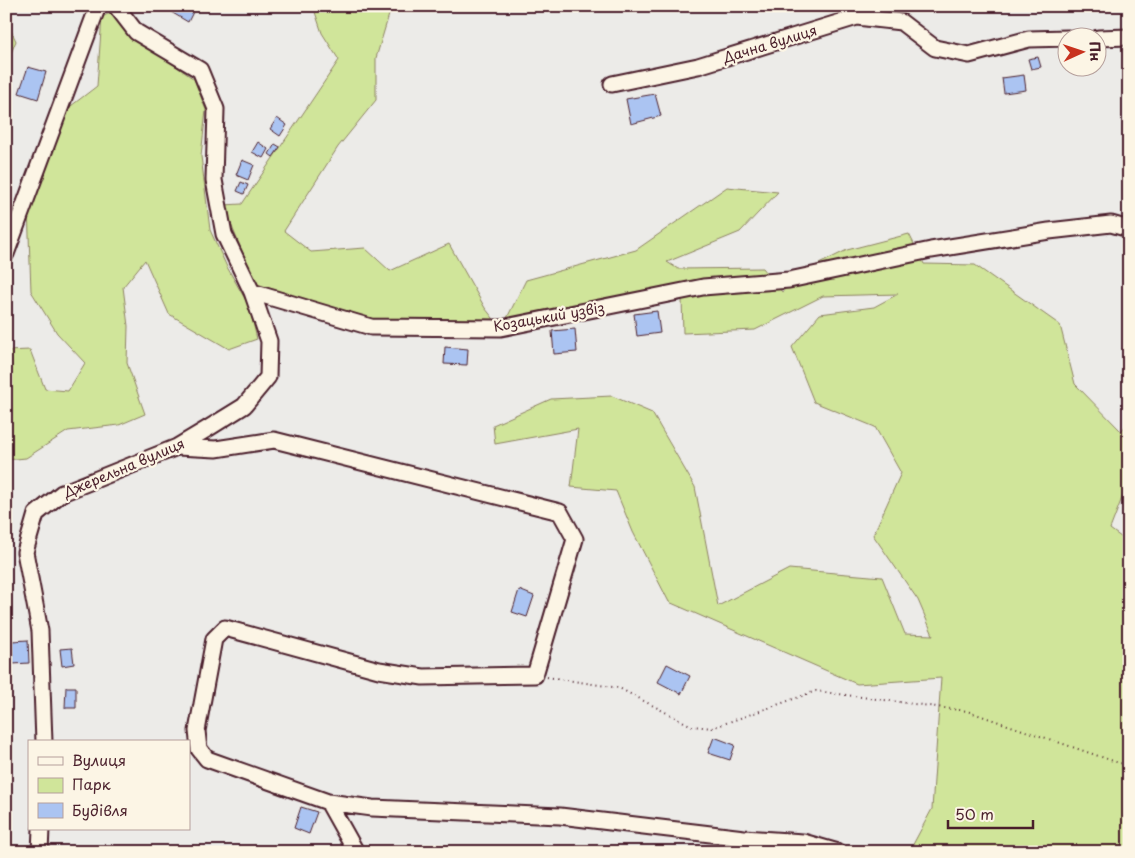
<svg xmlns="http://www.w3.org/2000/svg" width="1135" height="858" font-family="'Playpen Sans',sans-serif">
<style>
.green{fill:#d0e59a;stroke:#8d8262}
.lines{fill:none;stroke-linecap:round;stroke-linejoin:round}
.stream{stroke:#7584a1;stroke-width:3}
.building{fill:#abc4f2;stroke:#4a1f2b}
.minor-casing{stroke:#4a1f2b;stroke-width:19}
.path{stroke:#4a1f2b;stroke-width:2;stroke-dasharray:1 4;stroke-linecap:butt}
.minor{stroke:#fcf5e5;stroke-width:15}
.labels{text-anchor:middle;stroke-width:4.5;stroke-linejoin:round;paint-order:stroke}
.street-label{font-size:14px;fill:#4a1f2b;stroke:#fcf5e5}
</style>
<rect width="100%" height="100%" fill="#ecebe8"/>
<filter id="ink" filterUnits="userSpaceOnUse"><feTurbulence type="fractalNoise" baseFrequency=".02" numOctaves="2"/><feDisplacementMap in="SourceGraphic" scale="10" xChannelSelector="R" yChannelSelector="G"/><feConvolveMatrix kernelMatrix="1 2 1 2 8 2 1 2 1" color-interpolation-filters="sRGB"/></filter>
<g filter="url(#ink)">
<path class="green" d="M313,6H390L391,8L376,58V100L338,147L284,231L311,252L365,248L390,271L449,244L485,308L501,328L371,327L262,294L249,268L223,205L242,204L339,60L322,33Z
M110,13L125,30L194,79L206,110L201,156L210,230L227,267L249,306L257,339L229,349L169,314L145,260L123,287L128,326L127,363L145,414L119,425L68,431L26,458L6,460V351L30,350L45,389L68,391L85,363L57,333L31,291L28,207L67,109L97,86L102,17Z
M6,20L16,41L6,65Z
M727,187L778,192L740,232L667,262L678,269L763,268L782,292L807,270L847,250L909,234L924,264L975,265L1060,325L1075,384L1121,431L1129,422V480L1110,529L1129,543V852H909L932,809L941,678L857,684L669,602L633,532L616,491L571,487L578,429L495,444L493,425L551,399L612,396L652,413L695,487L718,606L789,569L882,577L905,634L933,635L918,600L873,535L901,473L875,427L814,402L792,347L820,314L874,307L898,294L823,296L755,330L683,333L682,299L588,305L506,320L526,280L636,250Z"/>
<g class="lines">
<path class="stream" d="M6,22L8,6"/>
</g>
<path class="building" d="M175,6H196L188,22L171,12Z
M1038,57L1041,67L1031,69L1028,59Z
M28,67L46,72L38,99L19,93Z
M1024,75L1026,90L1004,93L1002,78Z
M655,94L661,116L631,124L626,99Z
M277,118L287,125L280,136L270,129Z
M258,142L268,149L263,158L252,152Z
M275,144L280,147L273,157L269,154Z
M242,160L254,165L248,180L236,175Z
M241,182L248,185L244,194L237,191Z
M657,311L660,333L637,336L634,314Z
M575,329L577,352L554,354L552,331Z
M445,347L468,349L467,365L444,364Z
M519,590L534,596L527,617L512,612Z
M28,640L29,663L13,664L12,641Z
M72,648L74,664L62,666L60,649Z
M667,664L690,676L681,694L658,682Z
M66,687H76V708H65Z
M714,737L735,745L730,760L708,753Z
M301,807L317,812L309,834L294,828Z"/>
<g class="lines">
<g class="minor-casing">
<path id="minor" d="M1098,38L1129,37
M612,84L698,66L857,17L901,22L935,48L969,55L1029,39L1068,38
M6,254L98,6
M252,292L371,327L501,328L703,287L789,280L931,250L1049,231L1111,224L1129,229
M177,447L216,449L274,440L560,512L575,539L535,675L423,677L379,670L225,628L214,639L197,731L199,749L207,759L328,802L372,808L560,816L744,838L803,842L838,852
M44,742L40,631L25,552L36,514L62,493L177,447L207,429L244,406L268,377L269,341L252,292L224,234L214,180L216,109L200,70L136,32L116,6
M328,802L356,852
M40,852L41,829"/>
</g>
<path class="path" d="M547,677L619,688L692,726L712,728L816,691L967,711L1119,763L1129,764"/>
<use href="#minor" class="minor"/>
</g>
</g>
<g class="labels">
<g class="street-label">
<text transform="translate(770 44) rotate(-17)" y="5">Дачна вулиця</text>
<text transform="translate(549 317) rotate(-10)" y="5">Козацький узвіз</text>
<text transform="translate(124 468) rotate(-23)" y="5">Джерельна вулиця</text>
</g>
</g>
<rect width="1135" height="858" fill="none" stroke="#fcf5e5" stroke-width="25"/>
<rect x="12" y="12" width="1110" height="833" fill="none" stroke="#4a1f2b" stroke-width="2" filter="url(#ink)"/>
<rect x="28" y="740" width="162" height="90" fill="#fcf5e5" stroke="#b59f9b"/>
<rect x="38" y="757" width="25" height="8" fill="#fcf5e5" stroke="#b59f9b"/>
<text x="72" y="766" font-size="15" fill="#4a1f2b">Вулиця</text>
<rect x="38" y="778" width="25" height="15" fill="#d0e59a" stroke="#b59f9b"/>
<text x="72" y="790" font-size="15" fill="#4a1f2b">Парк</text>
<rect x="38" y="803" width="25" height="15" fill="#abc4f2" stroke="#b59f9b"/>
<text x="72" y="816" font-size="15" fill="#4a1f2b">Будівля</text>
<g transform="translate(1082 52) rotate(87)"><circle r="24" fill="#fcf5e5" stroke="#b59f9b"/>
<path d="M0-4L9 19L0 12L-9 19Z" fill="#c8321e"/>
<text y="-8" font-size="14" font-weight="bold" text-anchor="middle" fill="#4a1f2b">Пн</text>
</g>
<path d="M948 820v8h85v-8" fill="none" stroke="#4a1f2b" stroke-width="2.5"/>
<text x="955" y="820" font-size="15" fill="#4a1f2b" stroke="#fcf5e5" stroke-width="4" paint-order="stroke">50 m</text>
</svg>
